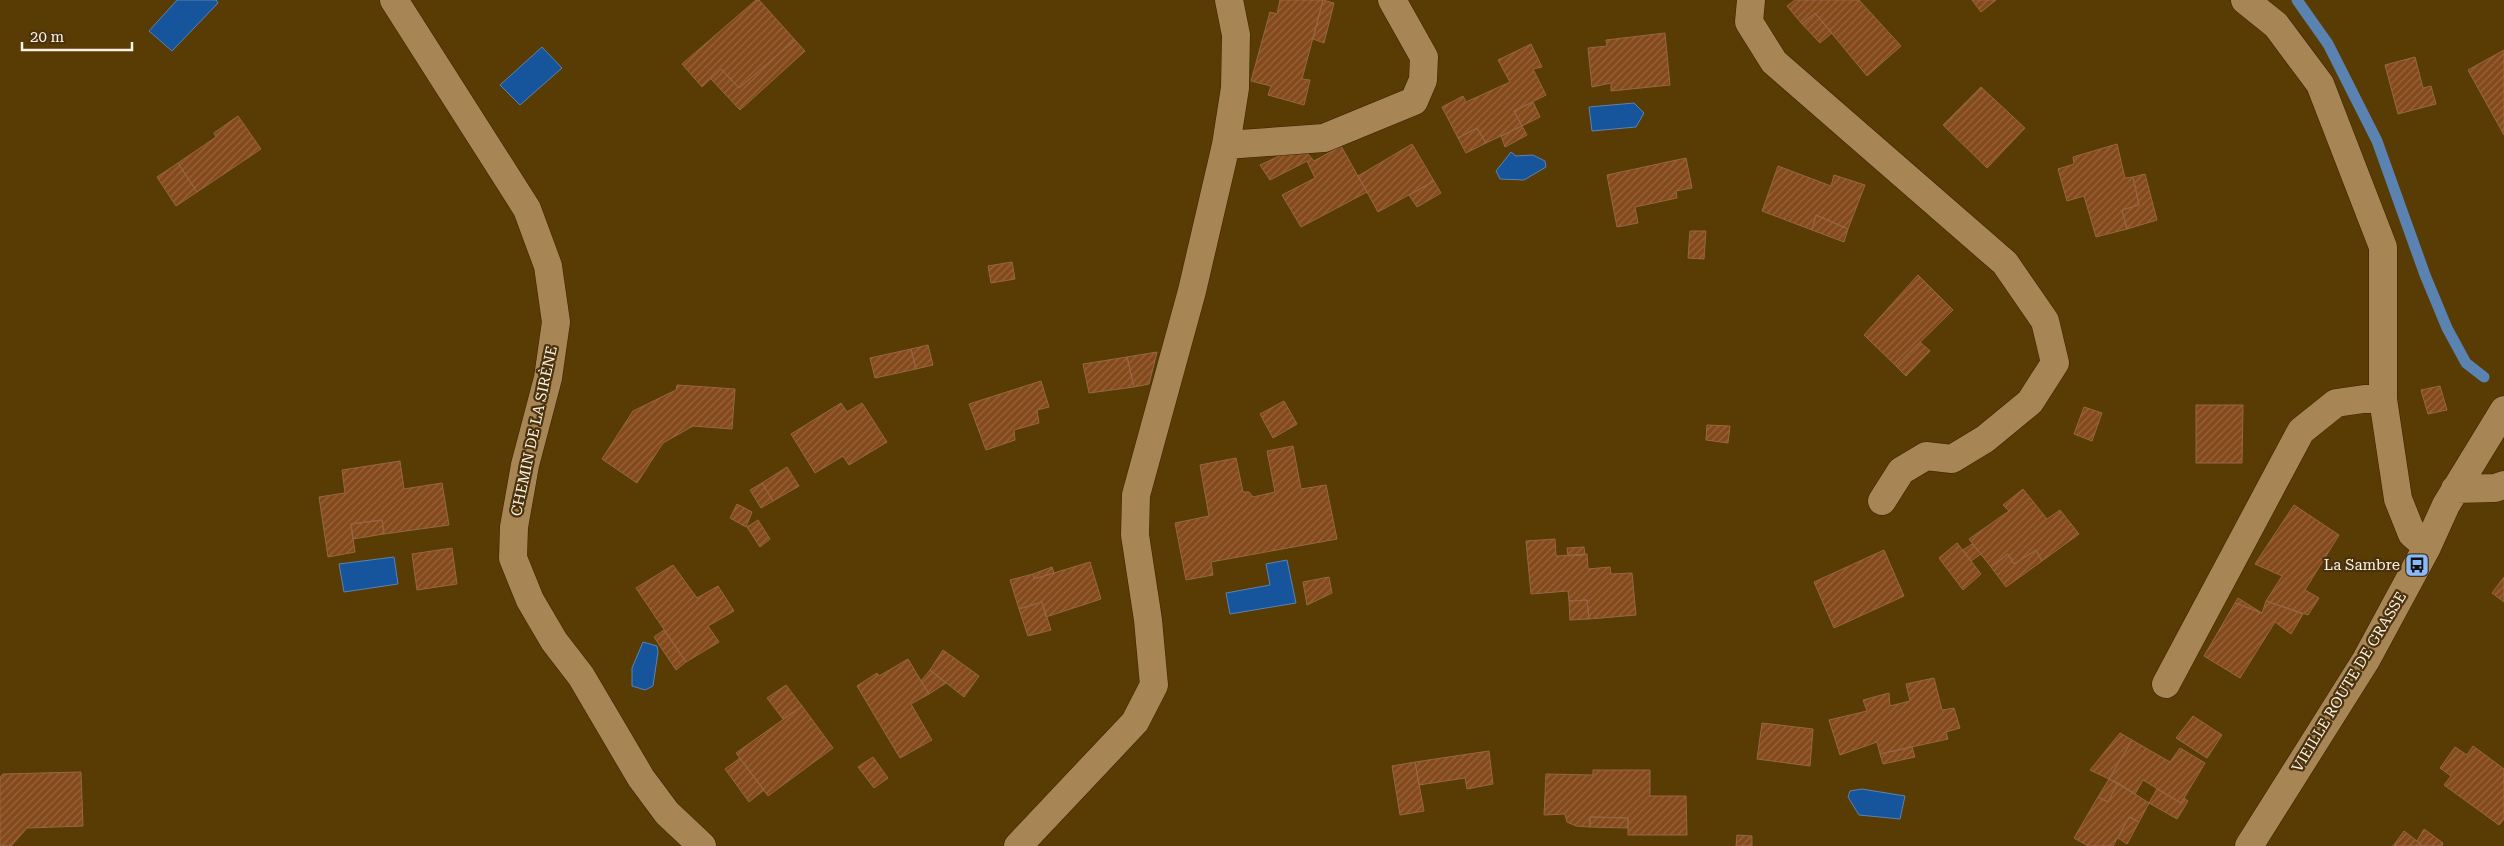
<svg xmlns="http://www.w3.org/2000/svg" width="2504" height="846" font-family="'Roboto Serif',serif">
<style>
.water{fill:#16549c;stroke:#5b83b1}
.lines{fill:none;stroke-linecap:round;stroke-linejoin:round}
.stream{stroke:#5b83b1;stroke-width:11}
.building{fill:url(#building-hatch);stroke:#966746}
.minor-casing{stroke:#392300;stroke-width:29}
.minor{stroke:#a78555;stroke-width:28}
.labels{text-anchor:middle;stroke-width:4.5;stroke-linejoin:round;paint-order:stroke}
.street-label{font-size:15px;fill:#fdf2e3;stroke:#4a320c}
.poi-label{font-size:15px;fill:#fdf2e3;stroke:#4a320c;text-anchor:end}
</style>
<defs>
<pattern id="building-hatch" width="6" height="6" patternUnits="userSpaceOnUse" patternTransform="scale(1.25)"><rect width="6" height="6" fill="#854a1b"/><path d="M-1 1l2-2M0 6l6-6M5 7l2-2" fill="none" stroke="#97653c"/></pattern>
</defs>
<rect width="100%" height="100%" fill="#593b04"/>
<path class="water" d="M177,0H216L218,3L172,51L149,31Z
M542,47L562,68L520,105L500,85Z
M1634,103L1644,113L1636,127L1592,131L1589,107Z
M1511,152L1516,156L1533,155L1545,161L1546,167L1524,180L1500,179L1496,171Z
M394,557L398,584L344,592L339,564Z
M1287,560L1296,603L1230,614L1226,593L1270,585L1266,564Z
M643,642L657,646L658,652L653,686L645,690L632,686V668Z
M1862,789L1905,796L1900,819L1859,815L1848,797L1850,791Z"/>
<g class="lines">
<path class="stream" d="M2297,0L2328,44L2377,141L2425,275L2447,328L2466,363L2484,377"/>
</g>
<path class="building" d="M756,0H759L795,40L739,88L721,69L702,87L682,64Z
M1280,0H1323L1302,79L1310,80L1304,105L1268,95L1271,86L1251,81L1270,12L1277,14Z
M1323,0L1334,3L1324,43L1313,39Z
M1795,0H1859L1901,46L1867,76L1815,13L1802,24L1787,6Z
M1972,0H1996L1981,12Z
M1815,13L1832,33L1820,43L1802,24Z
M1665,33L1670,85L1611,91V83L1592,87L1588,48L1607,46L1606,40Z
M795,40L805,51L740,110L711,79L721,69L739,88Z
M1531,44L1542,67L1533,69L1546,95L1514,111L1522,126L1486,143L1477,128L1458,138L1442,107L1463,96L1466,102L1510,82L1498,60Z
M2504,50V135L2468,70Z
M2415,57L2423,88L2431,86L2436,104L2398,114L2385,65Z
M1981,87L2025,128L1987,168L1943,125Z
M1533,102L1540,117L1522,126L1514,111Z
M238,116L261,149L197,192L178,163L216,137L214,133Z
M1522,126L1527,135L1505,147L1501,136Z
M1477,128L1486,143L1466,153L1458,138Z
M1412,144L1434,181L1378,212L1358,176Z
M2117,144L2125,178L2133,177L2139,205L2122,210L2127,229L2096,237L2084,196L2067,201L2058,169L2074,164L2073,157Z
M1301,146L1314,161L1341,146L1367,192L1301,227L1282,195L1315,178L1307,161L1270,180L1260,165Z
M1686,158L1692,188L1676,191L1677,198L1635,207L1638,223L1617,227L1607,175Z
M178,163L197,192L176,206L157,177Z
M1778,166L1831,186L1834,175L1865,185L1848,229L1816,215L1812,230L1762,211Z
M2145,174L2157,220L2127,229L2122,210L2139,205L2133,177Z
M1434,181L1441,193L1417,207L1409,195Z
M1816,215L1848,229L1844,242L1812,230Z
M1690,231H1706L1704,259L1688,258Z
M1012,262L1015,279L991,283L988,266Z
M1918,275L1953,310L1896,366L1864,335Z
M1920,342L1930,351L1906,376L1896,366Z
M928,345L933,365L916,369L911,349Z
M911,349L916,369L875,378L870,358Z
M1157,352L1149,384L1134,387L1127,357Z
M1127,357L1134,387L1089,393L1083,364Z
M1041,381L1049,407L1037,410L1039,423L1014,430L1015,440L986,450L969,404Z
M677,385L735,389L732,429L693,426L663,443L637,483L602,459L633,411L676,390Z
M2440,386L2447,410L2428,414L2421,390Z
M1284,401L1297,424L1273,438L1260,414Z
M841,403L847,412L862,403L887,442L849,465L843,456L815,473L791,434Z
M2196,405H2243L2242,463H2196Z
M2084,407L2102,413L2092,441L2074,434Z
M1707,425L1730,426L1728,443L1706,440Z
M1293,446L1301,489L1326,485L1337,539L1211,562L1213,575L1186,580L1175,523L1209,516L1200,465L1236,458L1243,492H1249L1253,497L1275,492L1267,451Z
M400,461L404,489L442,483L449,525L384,534L382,520L351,524L355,552L328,557L319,497L345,493L342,470Z
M787,467L799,486L773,501L762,483Z
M762,483L773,501L761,508L750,490Z
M2023,489L2047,519L2060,510L2079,534L2042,561L2036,550L2014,564L2008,554L1991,567L1969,539L2009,511L2003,505Z
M737,504L752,512L746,527L730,518Z
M2294,505L2339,535L2305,590L2319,598L2308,615L2266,601L2282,576L2255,564Z
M382,520L384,534L353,539L351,524Z
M758,520L770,539L760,547L747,527Z
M1555,539L1556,556L1587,554L1588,569L1610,567L1611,574L1632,573L1636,615L1589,619L1587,600L1569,601L1568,591L1531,594L1526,541Z
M1957,543L1981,574L1963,590L1939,558Z
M1972,544L1981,554L1971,561L1963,550Z
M1584,547L1585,555L1568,556L1567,548Z
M452,548L457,584L417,590L412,554Z
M1884,550L1904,596L1834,628L1814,582Z
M2036,550L2042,561L2006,587L1991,567L2008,554L2014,564Z
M1090,562L1101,599L1046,617L1042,602L1019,609L1010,580L1033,574L1034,579Z
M673,565L697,598L718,586L734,611L708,626L719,642L686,662L636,588Z
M1052,567L1054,573L1034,579L1033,574Z
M1329,577L1332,593L1307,605L1303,582Z
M2504,577V602L2492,593Z
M2238,598L2262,613L2235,603Z
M1587,600L1589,619L1570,620L1569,601Z
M2266,601L2303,614L2291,634L2275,622L2240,678L2204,656L2235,603L2262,613Z
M1042,602L1051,630L1028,636L1019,609Z
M664,630L686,662L676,670L654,637Z
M943,650L979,676L964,697L930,670Z
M908,659L929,694L911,704L932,740L900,758L857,686L877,673L879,676Z
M930,670L946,683L929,694L921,681Z
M1934,678L1942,710L1954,708L1960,728L1946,732L1948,739L1880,754L1877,742L1840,755L1829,720L1867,711L1863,700L1889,693L1890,706L1910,701L1906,684Z
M786,685L802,706L783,719L767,698Z
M802,706L833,748L768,796L736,753Z
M2193,716L2222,735L2207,758L2176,738Z
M1762,723L1813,729L1810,766L1757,759Z
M2120,733L2132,740L2109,779L2090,770Z
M2132,740L2170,762L2180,748L2205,763L2181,803L2143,780L2135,794L2109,779Z
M2473,746L2504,769V819L2499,825L2444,785L2451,776L2440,768L2455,747L2467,755Z
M1912,747L1915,757L1883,764L1880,754Z
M1489,751L1493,784L1467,789L1465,778L1419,785L1415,762Z
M873,757L888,778L874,788L858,767Z
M740,758L764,790L749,802L725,769Z
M1415,762L1424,811L1400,815L1392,766Z
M1593,770H1650V796H1686L1687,835H1628V818L1590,817V827L1576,826L1567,822L1565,814L1544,815L1546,774L1593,775Z
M81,772L83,826L27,828L11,846H0V777L3,774Z
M2109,779L2118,783L2108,802L2098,797Z
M2118,783L2149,803L2139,822L2129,817L2113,846H2088L2074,838L2098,797L2108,802Z
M2157,789L2181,803L2184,798L2188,801L2177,819L2149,803Z
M1590,817L1628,818V828L1590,827Z
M2129,817L2139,822L2127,844L2118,838Z
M2424,829L2443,843L2442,846H2423L2417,841Z
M2404,831L2417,841L2423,846H2393Z
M1737,835L1752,836V846H1736Z"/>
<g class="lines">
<g class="minor-casing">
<path id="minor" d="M394,0L527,209L548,266L556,322L548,378L525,465L514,527L513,558L530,600L554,641L581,676L641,778L667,813L702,846
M1751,0L1749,22L1774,62L2005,263L2045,321L2055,363L2030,402L1985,439L1952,459L1926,456L1901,471L1882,501
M2245,0L2276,25L2320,84L2383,247V399
M1226,145L1324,138L1414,101L1423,80L1424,57L1392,0
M2455,489L2495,488L2504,485
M2166,684L2301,431L2336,403L2364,399H2383L2398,499L2412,534L2427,547
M1018,846L1135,722L1154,685L1148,620L1135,535L1136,495L1192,291L1226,145L1235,88L1236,35L1229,0
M2249,846L2366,660L2427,547L2446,505L2504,410"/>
</g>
<use href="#minor" class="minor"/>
</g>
<defs>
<g id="bus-square" transform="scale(1.25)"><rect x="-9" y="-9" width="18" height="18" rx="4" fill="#88bafc" stroke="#4a320c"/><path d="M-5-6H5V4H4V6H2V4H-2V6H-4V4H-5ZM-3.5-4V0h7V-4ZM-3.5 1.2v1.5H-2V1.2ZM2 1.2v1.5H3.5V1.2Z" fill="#111"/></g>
</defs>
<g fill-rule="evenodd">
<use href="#bus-square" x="2417" y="565"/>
</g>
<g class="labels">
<g class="street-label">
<text transform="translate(534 431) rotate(-78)" y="5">CHEMIN DE LA SIRÈNE</text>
<text transform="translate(2349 682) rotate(-59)" y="5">VIEILLE ROUTE DE GRASSE</text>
</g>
<g class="poi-label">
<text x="2400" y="570">La Sambre</text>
</g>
</g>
<path d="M22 42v8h110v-8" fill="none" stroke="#fdf2e3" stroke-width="2.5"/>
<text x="30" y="42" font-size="15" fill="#fdf2e3" stroke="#4a320c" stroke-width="4" paint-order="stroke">20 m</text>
</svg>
